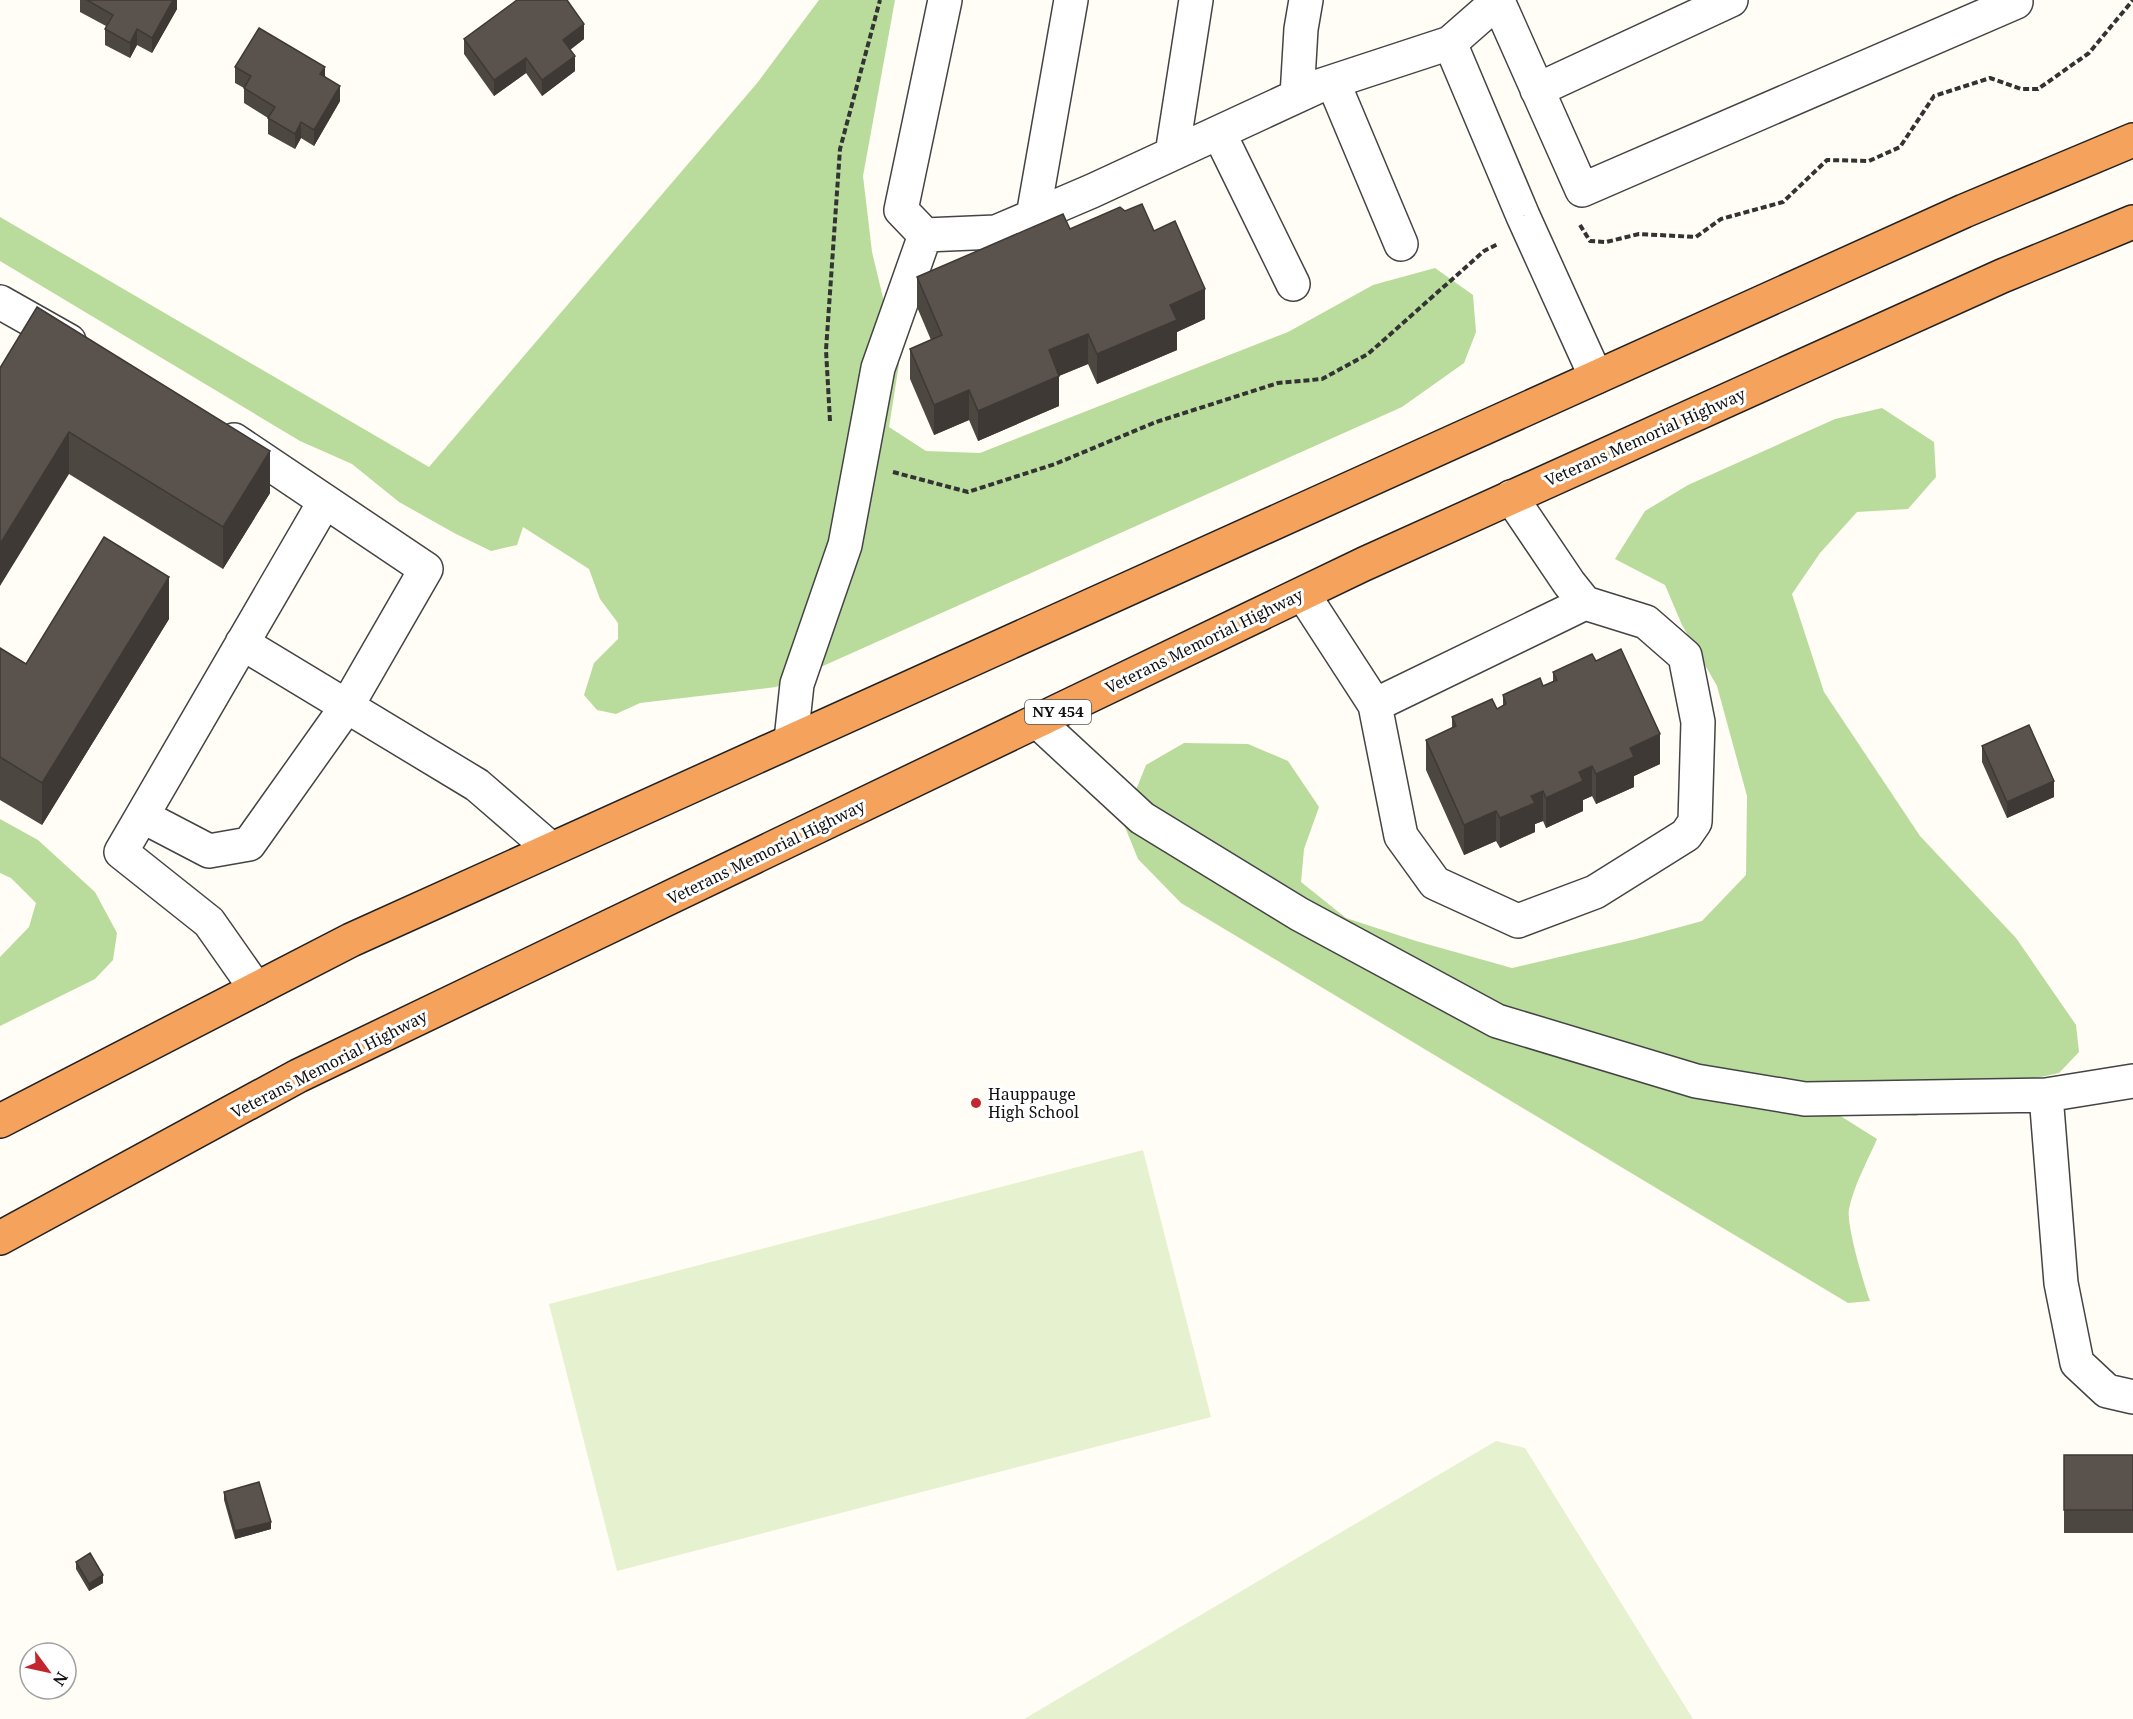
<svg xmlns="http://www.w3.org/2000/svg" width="2133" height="1719" font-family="'Noto Serif',serif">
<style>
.forest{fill:#b9dc9c}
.pitch{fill:#e6f2cf}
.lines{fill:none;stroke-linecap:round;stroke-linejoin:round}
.minor-casing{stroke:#444;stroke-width:36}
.highway-casing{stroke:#222;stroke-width:36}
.path{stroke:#333;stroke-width:4;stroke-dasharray:6 3;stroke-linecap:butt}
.minor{stroke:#fff;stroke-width:33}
.highway{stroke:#f5a25d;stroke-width:33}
.wall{fill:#4d4742}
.shaded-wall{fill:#3f3936}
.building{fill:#5a524d;stroke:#3f3936;stroke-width:1.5}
.poi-dot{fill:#c4262e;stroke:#fff;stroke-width:2}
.labels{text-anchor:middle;stroke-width:6;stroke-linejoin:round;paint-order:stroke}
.shield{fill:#fff;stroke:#585858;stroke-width:1.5}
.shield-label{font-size:15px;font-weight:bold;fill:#111}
.street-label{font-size:16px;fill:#111;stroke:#fff}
.poi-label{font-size:16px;fill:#111;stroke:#fff;text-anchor:start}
</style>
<rect width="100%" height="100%" fill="#fffdf5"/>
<path class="forest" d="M819,0H895L863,176L872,252L899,364L889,427L926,451L980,453L1288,332L1373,285L1435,268L1473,295L1476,332L1464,363L1402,407L776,687L640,703L616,714L597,710L584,695L594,663L618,639V623L600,599L589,569L523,527L517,545L491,551L456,534L399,502L352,464L300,441L0,261V217L429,467L758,82Z
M1882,408L1934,442L1936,477L1908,509L1857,512L1820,553L1792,594L1824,692L1920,836L2016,938L2076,1025L2079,1052L2059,1073L2023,1081L1981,1086L1916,1116L1831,1110L1877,1139C1867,1162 1854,1185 1849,1209C1846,1224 1864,1285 1870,1301L1848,1303L1181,903L1138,859L1123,822L1146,765L1184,743L1248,744L1288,761L1319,807L1304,849L1301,882L1346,918L1416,941L1512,968L1636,939L1702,921L1746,875L1747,796L1717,686L1682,625L1665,585L1615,559L1645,511L1688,485L1835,419Z
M0,819L38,840L95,892L117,933L113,960L95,979L0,1026V957L29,927L36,903L11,878L0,873Z"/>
<path class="pitch" d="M1143,1150L1211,1417L617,1571L549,1304Z
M1496,1441L1525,1448L1693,1719H1024Z"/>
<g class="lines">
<g class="minor-casing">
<path id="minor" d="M945,0L901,210L925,235L996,232L1092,191L1319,86L1450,43L1523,216L1596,377
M1498,1L1582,190L2016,2L2015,0
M1450,43L1499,0
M1333,82L1401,244
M1537,90L1731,0
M1297,96L1301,29L1306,0
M1219,133L1293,284
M1172,154L1196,0
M1033,216L1071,0
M0,302L69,341
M234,440L426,569L347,706L249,844L209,851L142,816L325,501
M1303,594L1375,705L1401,836L1435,883L1518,921L1595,892L1686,835L1695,822L1698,722L1685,656L1646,622L1585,603L1569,583L1511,497
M242,643L477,785L551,849
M1375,705L1585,603
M1037,721L1142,818L1299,914L1497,1021L1696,1081L1805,1099L2046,1095L2133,1081
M791,740L797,684L845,545L878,368L925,235
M142,816L121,852L209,922L256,989
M2046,1095L2061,1283L2077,1363L2107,1391L2133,1397"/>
</g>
<g class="highway-casing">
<path id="highway" d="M0,1121L351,940L1964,211L2133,140
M0,1238L298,1076L1364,564L2002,276L2133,222"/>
</g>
<path class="path" d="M1580,225L1590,241L1606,242L1639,234L1696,237L1721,219L1783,202L1827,160L1869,161L1900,147L1934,96L1990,78L2021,89H2038L2089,53L2133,0
M830,421L826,350L840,149L880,0
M893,472L968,492L1055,464L1156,422L1278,383L1322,379L1368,354L1484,251L1498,244"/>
<use href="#minor" class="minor"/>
<use href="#highway" class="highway"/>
</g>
<path class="wall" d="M80,0H177V9L152,53L137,45L130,58L105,45V29L106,26L80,12Z
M464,39H584L570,50L575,71L542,96L526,73L494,96L464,54Z
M235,67L325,77L340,101L314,146L301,138L295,149L268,134V118L244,103V88L235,83Z
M1070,229L1154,231L1205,319L1177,332V350L1097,384L1088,364L1059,376V406L978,441L969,420L934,435L910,379V349L931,340L917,307V277Z
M0,368L270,493L223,569L69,474Z
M169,619L42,825L0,800V648L26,664Z
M1596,661L1660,764L1634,776V787L1596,804L1592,796L1583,800V811L1546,828L1543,821L1535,824V832L1500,848L1496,841L1464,855L1426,770V740L1452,728V717L1497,709L1503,706V695L1543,686L1553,681V672Z
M1982,746L2054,797L2007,818L1982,762Z
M2064,1455H2133V1533H2064Z
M224,1492L271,1529L235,1539L224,1500Z
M76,1562L103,1583L89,1591L76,1569Z"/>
<path class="shaded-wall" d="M173,0H177V9L152,53V38Z
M584,24V39L563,55V40Z
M137,29V45L130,58V43Z
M575,56V71L542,96V80Z
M526,58V73L494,96V80Z
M325,67V82L320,74Z
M340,86V101L314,146V130Z
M301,122V138L295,149V134Z
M1205,289V319L1177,332V350L1097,384V354L1170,305Z
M1088,334V364L1049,380V350Z
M1059,376V406L978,441V411Z
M969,390V420L934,435V405Z
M69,432V474L0,586V544Z
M270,451V493L223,569V527Z
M169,577V619L42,825V783Z
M1660,734V764L1634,776V787L1596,804V774L1630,748Z
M1592,766V796L1583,800V811L1546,828V798L1579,772Z
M2054,781V797L2007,818V802Z
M1543,791V821L1535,824V832L1500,848V818L1531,796Z
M1496,811V841L1464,855V825Z
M271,1522V1529L235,1539V1531Z
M103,1575V1583L89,1591V1584Z"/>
<path class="building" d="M87,0H173L152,38L137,29L130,43L105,29L113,15Z
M517,0H567L584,24L563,40L575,56L542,80L526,58L494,80L464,39Z
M259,28L325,67L320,74L340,86L314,130L301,122L295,134L268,118L275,107L244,88L251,76L235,67Z
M1142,204L1154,231L1175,221L1205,289L1170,305L1177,320L1097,354L1088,334L1049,350L1059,376L978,411L969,390L934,405L910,349L942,335L917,277L1063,214L1070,229L1120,207L1125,211Z
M37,307L270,451L223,527L69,432L0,544V368Z
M104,537L169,577L42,783L0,757V648L26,664Z
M1621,649L1660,734L1630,748L1634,757L1596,774L1592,766L1579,772L1583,781L1546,798L1543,791L1531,796L1535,803L1500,818L1496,811L1464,825L1426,740L1456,726L1452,717L1492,699L1497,709L1506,704L1503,695L1540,678L1543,686L1557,680L1553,672L1592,654L1596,661Z
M2029,725L2054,781L2007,802L1982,746Z
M2064,1455H2133V1510H2064Z
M259,1482L271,1522L235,1531L224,1492Z
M90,1553L103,1575L89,1584L76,1562Z"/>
<circle class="poi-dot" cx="976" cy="1103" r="6"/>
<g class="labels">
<rect class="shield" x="1025" y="700" width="66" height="24" rx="4.5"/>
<g class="shield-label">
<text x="1058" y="717">NY 454</text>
</g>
<g class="street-label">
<text transform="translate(1645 437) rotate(-24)" y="6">Veterans Memorial Highway</text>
<text transform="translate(1204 641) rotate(-26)" y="6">Veterans Memorial Highway</text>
<text transform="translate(766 852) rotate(-26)" y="6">Veterans Memorial Highway</text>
<text transform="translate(329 1064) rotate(-27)" y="6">Veterans Memorial Highway</text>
</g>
<g class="poi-label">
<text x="988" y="1100">Hauppauge<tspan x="988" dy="18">High School</tspan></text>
</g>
</g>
<g transform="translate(48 1671) rotate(123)"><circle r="28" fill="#ffffff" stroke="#a0a0a0" stroke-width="1.5"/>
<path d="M0-4.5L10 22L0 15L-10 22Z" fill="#c4262e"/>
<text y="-9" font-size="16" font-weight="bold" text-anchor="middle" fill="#111111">N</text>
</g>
</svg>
